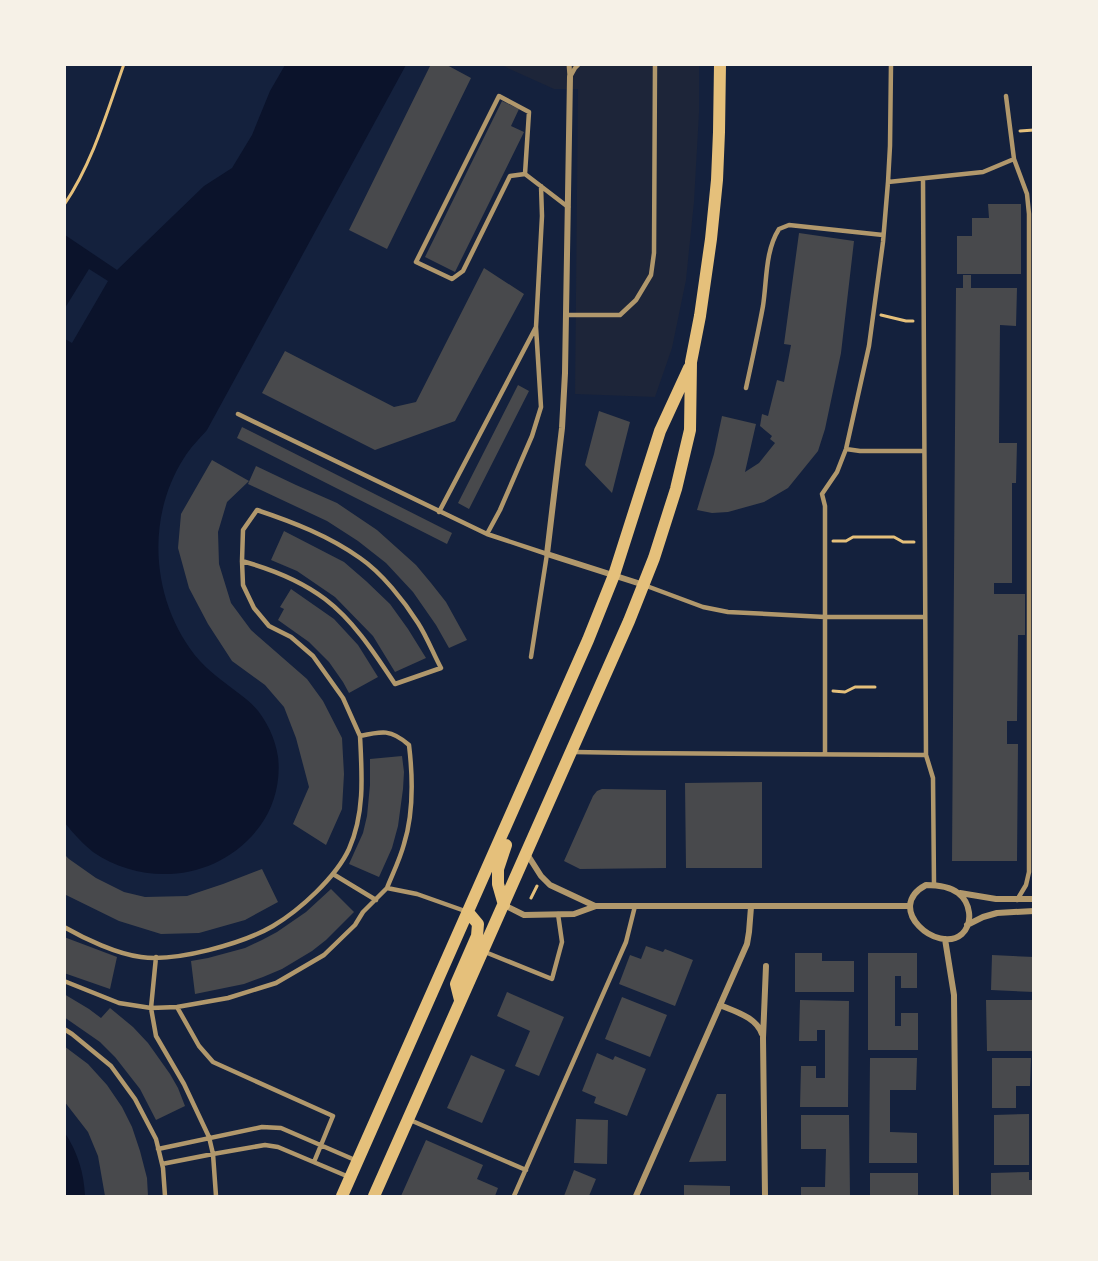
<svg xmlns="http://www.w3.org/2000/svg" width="1098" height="1261" font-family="'Nunito Sans',sans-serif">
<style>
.green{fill:#1d2539}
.water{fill:#0b132b}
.building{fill:#48494c}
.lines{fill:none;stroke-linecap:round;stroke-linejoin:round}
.path{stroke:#e5c07b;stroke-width:3}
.service{stroke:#b1986c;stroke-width:4.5}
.pedestrian{stroke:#b1986c;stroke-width:5}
.minor{stroke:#b1986c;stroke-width:6}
.secondary{stroke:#e5c07b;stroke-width:12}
</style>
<rect width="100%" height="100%" fill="#14213d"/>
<path class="green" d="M501,65H699V113L694,202L686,280L672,348L655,397L575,394L578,89H554Z"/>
<path class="water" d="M285,65H406L207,430C199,439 190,448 184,458C144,520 152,606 200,661C214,676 230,686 246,699C263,712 275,736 278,757C281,781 274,807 260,826C221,879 147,889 93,852C83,844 73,833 65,823V339L72,343L108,281L89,269L65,308V235L117,270L204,186L232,168L252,135L270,91Z
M65,1133C78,1153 84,1173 85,1196H65Z"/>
<path class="building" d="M431,64H445L471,78L387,249L349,230Z
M502,101L519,109L511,126L524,132L455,272L425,257Z
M988,204H1021V274H957V236H972V218H989Z
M799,233L854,241L841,353L825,429L818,451L788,488L764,502L728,512L712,513L697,510L714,454L722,416L756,424L745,472L759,463L775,443L770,439L772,436L760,426L762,414L768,416L777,380L784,382L791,345L784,344Z
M484,268L524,294L455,421L375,450L262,393L285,351L394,407L416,402Z
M963,275H971V288H1017L1016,326L1000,325L999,443H1017L1016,483H1012V583H994V594H1025V635H1018L1017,721H1007V744H1018L1017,861H952L956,288H963Z
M518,385L529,391L469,509L458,503Z
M599,411L630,422L612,493L585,465Z
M242,427L452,533L447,544L237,438Z
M212,460L249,481L227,502L218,532L219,564L231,603L251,630L307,679L323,701L342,738L344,774L342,809L326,845L293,824L309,787L296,738L284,707L265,685L232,661L208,624L189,588L178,548L181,514Z
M256,466L296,485L337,503L377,530L416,565L431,583L446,602L467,640L449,648L436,625L413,592L386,563L358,541L327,521L248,484Z
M284,531L344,562L366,581L390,604L408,629L426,658L395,672L373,636L335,597L297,571L271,560Z
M291,589L334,619L358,645L378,677L349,693L343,682L329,662L309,642L278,620L284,609L280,607Z
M402,756L404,772L403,789L398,826L392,848L379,877L349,864L363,833L367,816L370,785V759Z
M762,782V868H686L685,783Z
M602,789L666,790V868L580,869L564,861L593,796L597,791Z
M64,854L69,859L96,878L124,892L145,897L187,896L223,884L262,869L278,902L245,920L199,933L161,934L119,921L64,894Z
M331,889L354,912L326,940L312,951L282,969L263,977L244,984L195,994L191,961L208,958L245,948L262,940L277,932L306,912Z
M64,937L117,957L110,989L64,973Z
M646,946L663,952L665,949L693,960L675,1006L619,984L630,955L641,959Z
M795,953H822V961H854V992H795Z
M868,953H917V988H901V976H895V1026H901V1013H918V1050H868Z
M992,955L1034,957V992L991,990Z
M507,992L564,1017L539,1076L515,1066L530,1031L497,1016Z
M64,994L89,1009L101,1018L110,1008L133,1027L148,1043L170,1074L178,1088L185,1106L156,1120L140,1089L115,1057L100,1042L64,1017Z
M622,997L667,1015L650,1057L605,1039Z
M800,1000L849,1001L848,1107H800L801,1066H816V1078H825V1030H817V1041H799Z
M986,1000H1034V1051H987Z
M64,1046L88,1064L107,1085L122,1107L132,1127L140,1151L147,1178L148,1196H105L98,1156L88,1132L64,1101Z
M597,1053L613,1060L615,1056L646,1069L627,1116L594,1103L596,1097L582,1091Z
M471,1055L505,1070L482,1123L447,1108Z
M870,1058H917L916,1090H890V1132L917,1133V1163H869Z
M992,1058H1031L1030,1086H1016V1108H992Z
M717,1094H726V1161L689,1162Z
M1029,1114V1165H994V1115Z
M801,1115H849L850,1196H801V1187H825L826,1149H801Z
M576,1119L608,1120L607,1164L574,1163Z
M426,1140L483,1165L477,1179L498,1188L495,1196H401Z
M574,1170L596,1179L589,1196H564Z
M1029,1172V1180H1034V1196H991V1173Z
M870,1173H918V1196H870Z
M684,1185L730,1186V1196H684Z"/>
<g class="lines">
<path class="path" d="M1020,131L1034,130
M64,205C93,162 107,112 124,64
M881,315L906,321H913
M833,541H846L853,537H894L903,542H914
M833,691L845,692L855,687H875
M531,898L537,886"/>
<path class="service" d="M570,77L575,68L579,64
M1006,96L1014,159L1027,194L1029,214V872L1026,885L1017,900
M525,174L510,176L463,271L452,279L416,262L499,96L529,112L525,174L568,207
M923,179L926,755L933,778L934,885
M888,182L983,172L1014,159
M566,315H620L636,300L651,275L654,253L655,64
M536,327L542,216L541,186
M746,388C752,361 758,333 763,306C767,280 765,251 779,229L789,225L883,235
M238,414L487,534L547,554L531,657
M846,449L860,451H924
M439,512L536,327L541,407L532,436L500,510L487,534
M242,561C271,569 300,580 325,599C354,621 375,654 395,684L441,668C433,653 427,637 418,623C404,601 382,573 360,558C329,536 293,522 257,510L243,530L242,561L243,585L254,608L269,626L291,637L313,656L343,698L360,736C382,731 391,729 409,745C413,778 414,812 404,844C400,859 393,873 387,888L417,894L465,911
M644,585L703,607L728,612L825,617H925
M574,752L634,753L926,755
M825,754V506L822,494L837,472L846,449L869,346L883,242L888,182L890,146L891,64
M333,874L376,900
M64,927C85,939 117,954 141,957C176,962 242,944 273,926C300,910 336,877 349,849C365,813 362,774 360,736
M485,952L552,979L562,942L558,914
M156,957L151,1008L156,1036L184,1084L209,1137L213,1154L216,1196
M64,981L119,1003L151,1008L177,1007L228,998L276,983L324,955L355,925L363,912L387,888
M177,1007L199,1046L213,1062L333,1116L314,1162
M64,1029L72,1034L111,1066L135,1099L156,1139L163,1168L165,1196
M410,1120L526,1170
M158,1149L262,1127L281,1128L355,1160
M162,1164L213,1154L265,1145L278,1147L349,1177
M514,1196L626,942L635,906"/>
<path class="pedestrian" d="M569,64L570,77"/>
<path class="minor" d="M570,77L565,373L562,428L547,554L644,585
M527,854L541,876L550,885L595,906
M926,885C937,885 949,886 958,893C970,902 974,922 962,934C938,955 883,908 926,885Z
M960,893L996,899H1034
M504,905L524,915L574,914L596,906H910
M967,925L983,917L997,913L1034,911
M945,939L954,995L956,1196
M720,1005C736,1012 756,1017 762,1034
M636,1196L747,944L749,932L751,907
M765,1196L763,1038L766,966"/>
<path class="secondary" d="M504,905L498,884V869L506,845
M460,1000L456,984L477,936L478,924L468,912
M342,1196L588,640L614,575L660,431L689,368
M374,1196L629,621L654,558L676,489L690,430L691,362L700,316L711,239L717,180L719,132L720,64"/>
</g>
<rect width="1098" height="1261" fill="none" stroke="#f6f1e7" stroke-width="132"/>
</svg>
